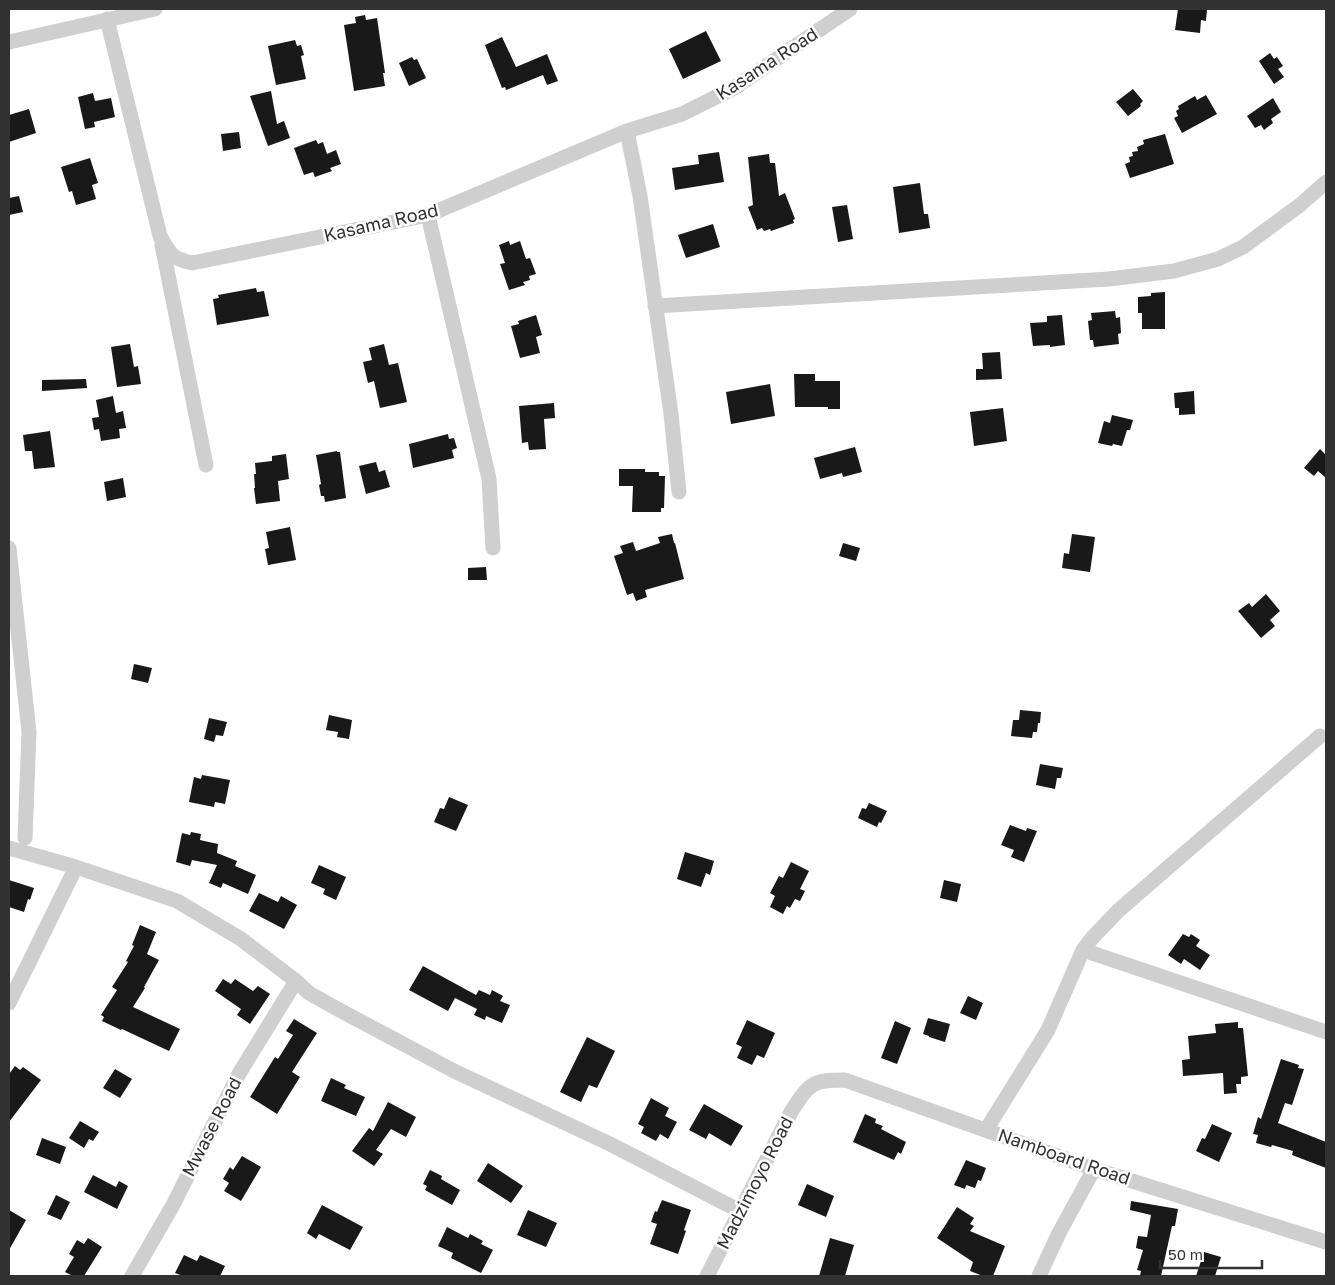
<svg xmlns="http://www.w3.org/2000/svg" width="1335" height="1285" font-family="'Golos Text',sans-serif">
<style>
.building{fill:#191919}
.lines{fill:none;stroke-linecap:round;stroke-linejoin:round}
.minor{stroke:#cfcfcf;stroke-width:15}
.labels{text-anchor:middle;stroke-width:5;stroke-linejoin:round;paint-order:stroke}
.street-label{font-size:18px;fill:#323232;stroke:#fff}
</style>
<rect width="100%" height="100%" fill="#fff"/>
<path class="building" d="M1178,9H1207L1206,21L1201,20L1200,33L1175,30Z
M365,15L366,20L377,18L385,73H383L385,86L354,91L344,25L356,23L355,17Z
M706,31L721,61L683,79L669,49Z
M502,37L516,67L547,54L558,81L547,85L543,75L506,90L505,87L502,88L485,45Z
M295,40L297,46L301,45L304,55L301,56L306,79L276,85L268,46Z
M1270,53L1274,59L1277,57L1283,66L1278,69L1284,77L1274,84L1259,61Z
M412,57L414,60L417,59L426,78L409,86L399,63Z
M1133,89L1143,101L1140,104L1141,106L1128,116L1116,102Z
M271,91L277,124L284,121L290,138L268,146L250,96Z
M93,93L95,101L111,98L115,117L94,122L95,127L85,129L78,97Z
M1206,95L1217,114L1182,133L1174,118L1178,116L1176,111L1179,109L1178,106L1195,96L1197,100Z
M1273,98L1281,112L1271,119L1273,123L1264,130L1261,125L1255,128L1247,116Z
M29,109L36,133L9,142V115Z
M239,132L241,148L223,151L221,134Z
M1165,134L1174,164L1130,178L1125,164L1130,162L1129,157L1133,156L1132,152L1138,151L1137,147L1144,144L1143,140Z
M316,140L318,144L323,142L327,154L336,150L341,164L330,168L332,171L315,177L313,172L304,175L294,148Z
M719,152L724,182L675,190L672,168L699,164L698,155Z
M769,154L770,163H775L779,196L785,193L795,219L793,220L794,223L771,231L770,229L764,231L762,228L757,230L748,207L753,205L748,157Z
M90,158L98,183L92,185L96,199L76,205L72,191L69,192L61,167Z
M920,183L924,214H928L930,228L899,233L893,187Z
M19,196L23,212L9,215V198Z
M847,205L853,239L838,242L832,207Z
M713,224L720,247L686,258L678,235Z
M509,241L510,245L520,241L526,259L530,258L536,274L529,276L530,280L523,282L525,285L509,290L500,264L505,263L499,245Z
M256,288L257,292L264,291L269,316L217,325L213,299L219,298L218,295Z
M1165,292V329H1142V313H1138V297L1151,296V293Z
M1115,311L1116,318L1120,317L1121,333L1118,334L1119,344L1094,347L1093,340H1090L1088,321L1092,320L1091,313Z
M536,315L542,335L536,337L540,353L520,358L511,326L519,324L518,321Z
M1062,315L1065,345L1050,347V345L1033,346L1030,323L1047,322V316Z
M130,344L134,367L138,366L141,384L117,387L111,347Z
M384,344L389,365L398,363L407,402L380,408L374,381L368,383L363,362L372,360L369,348Z
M1000,352L1002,379L976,380V369H983L982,353Z
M794,374H815V381H840V409H828V407H795Z
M86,379L87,388L42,391V380Z
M770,384L775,416L731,424L726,392Z
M1194,391L1195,414L1179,415V408H1175L1174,393Z
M113,396L116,413L123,411L126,428L119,429L120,438L101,441L99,429L94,430L92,418L99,417L96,400Z
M554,403L555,418L544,419L546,449L529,450L528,442L522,443L519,406Z
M1003,408L1007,441L974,446L970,412Z
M1112,415L1133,420L1130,430H1127L1122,446L1113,444L1112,446L1098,443L1104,421L1110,423Z
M50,431L55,467L34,469L32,451H25L23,435Z
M448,434L449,439L454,438L457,448L452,450L454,458L413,468L409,444Z
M855,447L862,472L843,477L842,473L820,479L814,458Z
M1320,449L1326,455V478L1318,471L1314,476L1304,468Z
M337,451V452H340L346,498L325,502L324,496H321L319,485L321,484L316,455Z
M286,454L289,479L278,481L280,501L256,504L254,488H255L254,474H256L255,463L272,461V456Z
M376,462L379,472L385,470L390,487L366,494L359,466Z
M619,469H645V472H659V476H665L664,508H661V512H632L633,486H619Z
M123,478L126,497L107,501L104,482Z
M290,527L296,560L268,565L265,549L269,548L266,532Z
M672,534L674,543H675L684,579L645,590L647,597L636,601L633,593L627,595L614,556L623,553L620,546L633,542L636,551L660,543L658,537Z
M1072,534L1095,537L1090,572L1062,568L1064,553L1069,554Z
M843,543L860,548L856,561L839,556Z
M486,567L487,580H468V568Z
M1266,594L1280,611L1270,620L1275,626L1261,638L1238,611L1249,603L1252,607Z
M134,664L152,668L148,683L131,679Z
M1020,710L1041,712L1040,723H1038L1037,732H1033L1032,738L1011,736L1013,720H1019Z
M329,715L352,720L349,739L337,737L338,732L326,730Z
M209,718L227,722L223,736L216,735L214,742L204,739Z
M1040,764L1063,768L1061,778H1057L1055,789L1036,785Z
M202,775L230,780L225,804L215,802L214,807L189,802L194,777L201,779Z
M449,797L468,805L456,831L434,822L440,808L444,809Z
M869,803L887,811L881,823L879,822L877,827L858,818L862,808L866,809Z
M1010,825L1026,831L1027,828L1037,831L1024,862L1011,857L1014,850L1001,845Z
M191,832L201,834L200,840L218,844L217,853L237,861L235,866L256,875L248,894L223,883L221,888L209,883L217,865L192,860L190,866L176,862L182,833L190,835Z
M685,852L714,861L710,875L706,873L701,887L677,879Z
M791,862L809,871L800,889L805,891L800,901L795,899L790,908L787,906L783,914L770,907L775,896L770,893L779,876L783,878Z
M319,865L346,877L336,900L323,894L325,889L311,883Z
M9,880L34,888L30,900L28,899L24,912L9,907Z
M944,880L961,884L957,902L940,898Z
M259,893L278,902L281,896L297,905L284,929L249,911Z
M140,925L156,932L147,954L159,960L144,987L145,988L133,1007L180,1029L169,1051L122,1029L121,1030L102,1021L104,1017L101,1015L117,990L112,987L128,962L126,961L134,946L132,945Z
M1183,934L1189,937L1191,934L1200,940L1196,946L1210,955L1200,970L1184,959L1181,964L1168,955Z
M423,966L476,995L479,990L490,995L492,990L503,996L500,1001L510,1005L502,1023L486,1016L485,1020L474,1015L477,1009L455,998L448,1011L409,990Z
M223,979L231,984L235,979L253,991L258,986L270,994L250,1024L237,1015L241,1009L215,991Z
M968,996L983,1003L976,1020L960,1013Z
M928,1018L950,1024L945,1042L929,1037V1036L923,1034Z
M294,1019L317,1033L292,1072L300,1077L277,1114L250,1097L275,1057L278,1059L293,1035L286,1031Z
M747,1020L775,1033L764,1058L757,1055L752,1065L737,1058L742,1047L736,1044Z
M895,1021L911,1028L897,1064L881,1058Z
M1238,1022V1028H1243L1248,1076L1241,1077V1084H1236L1237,1093L1224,1094L1223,1073L1183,1076L1182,1060L1190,1059L1188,1036L1216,1033L1215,1024Z
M587,1037L615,1051L597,1088L589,1085L581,1102L560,1092Z
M1281,1059L1299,1065L1298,1068L1304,1069L1292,1105L1285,1103L1278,1123L1326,1142V1168L1292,1155L1293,1151L1272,1145L1271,1147L1256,1143L1258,1135L1253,1134L1258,1117L1261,1119Z
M15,1066L20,1070L23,1067L41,1080L9,1122V1074Z
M115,1069L132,1079L120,1098L103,1088Z
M331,1078L346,1085L344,1088L365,1097L356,1116L321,1101Z
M651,1098L669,1108L665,1116L677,1122L668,1139L660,1134L656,1141L641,1133L644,1127L638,1124Z
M388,1102L416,1117L406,1137L391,1129L376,1150L383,1154L374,1166L352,1151L369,1128L373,1131Z
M704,1104L743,1126L731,1146L709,1133L706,1139L689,1130Z
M865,1114L876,1119L875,1123L883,1126L881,1129L906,1142L901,1154L898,1152L894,1160L853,1142Z
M80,1121L99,1132L93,1141L89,1139L84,1148L69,1138Z
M1212,1124L1232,1133L1219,1162L1196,1151L1202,1138L1205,1139Z
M42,1138L66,1147L60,1164L36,1155Z
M242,1156L261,1167L241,1201L224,1191L229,1183L223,1179L230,1167L233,1170Z
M966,1160L986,1168L981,1181L978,1180L975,1188L966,1185L965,1189L954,1185Z
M488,1163L523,1186L511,1203L477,1181Z
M430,1170L442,1176L441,1179L460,1190L452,1205L425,1190L427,1186L423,1184Z
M93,1175L116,1187L119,1181L128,1186L117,1209L84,1192Z
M807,1184L834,1196L826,1217L798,1205Z
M56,1195L70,1202L61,1220L47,1214Z
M662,1200L691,1210L684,1230L686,1231L678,1254L650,1244L657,1224L651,1222L655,1211L657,1212Z
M1131,1201L1178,1209L1175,1226H1172L1161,1276H1140L1141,1271L1137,1270L1143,1250L1136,1248L1138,1236L1147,1237L1151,1215L1130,1210Z
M322,1205L363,1227L350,1250L319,1234L316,1239L307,1233Z
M957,1207L974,1218L970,1224L974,1226L970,1231L1005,1246L993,1276H983L970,1271L973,1262L937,1238Z
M9,1210L26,1220L9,1250Z
M528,1210L557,1223L546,1247L517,1235Z
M447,1227L468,1238L470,1234L483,1241L481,1244L493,1250L481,1273L451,1258L453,1253L438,1246Z
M88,1238L102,1247L84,1276H73L65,1272L74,1257L69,1254L77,1240L84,1244Z
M830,1238L854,1245L845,1276H819Z
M1204,1252L1221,1257L1215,1276H1196Z
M184,1255L197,1261L200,1255L225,1266L220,1276H183L175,1273Z"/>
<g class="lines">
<path class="minor" d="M107,19L160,236C170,254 172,259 192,263L428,215L627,131L682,114L734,88L850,9
M9,42L155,9
M627,131L640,196L671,414L679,492
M428,215L489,479L493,548
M162,245L206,465
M655,306L1109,279L1174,271L1218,259L1243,247L1300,205L1326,182
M9,548L29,732L25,838
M9,848L76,867L177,901L241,939L296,981L309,993L343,1012L454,1071L610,1144L740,1211
M1083,950L1326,1032
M9,1003L76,867
M986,1130L1048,1030L1083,950L1093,937L1119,910L1320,736
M132,1276L173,1205L240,1072L296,981
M707,1276L791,1112C809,1084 811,1080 845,1080L1094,1169L1326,1242
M1039,1276L1059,1233L1094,1169"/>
</g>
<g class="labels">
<g class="street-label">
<text transform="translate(767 64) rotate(-33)" y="6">Kasama Road</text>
<text transform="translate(381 223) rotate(-13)" y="6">Kasama Road</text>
<text transform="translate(212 1127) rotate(-63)" y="6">Mwase Road</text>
<text transform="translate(1064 1157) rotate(19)" y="6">Namboard Road</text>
<text transform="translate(755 1183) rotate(-63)" y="6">Madzimoyo Road</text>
</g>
</g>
<rect width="1335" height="1285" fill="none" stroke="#323232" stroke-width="20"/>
<path d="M1160 1260v8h102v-8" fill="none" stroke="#323232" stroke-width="2.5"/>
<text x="1168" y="1260" font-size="15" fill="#323232" stroke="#ffffff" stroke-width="4" paint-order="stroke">50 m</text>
</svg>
